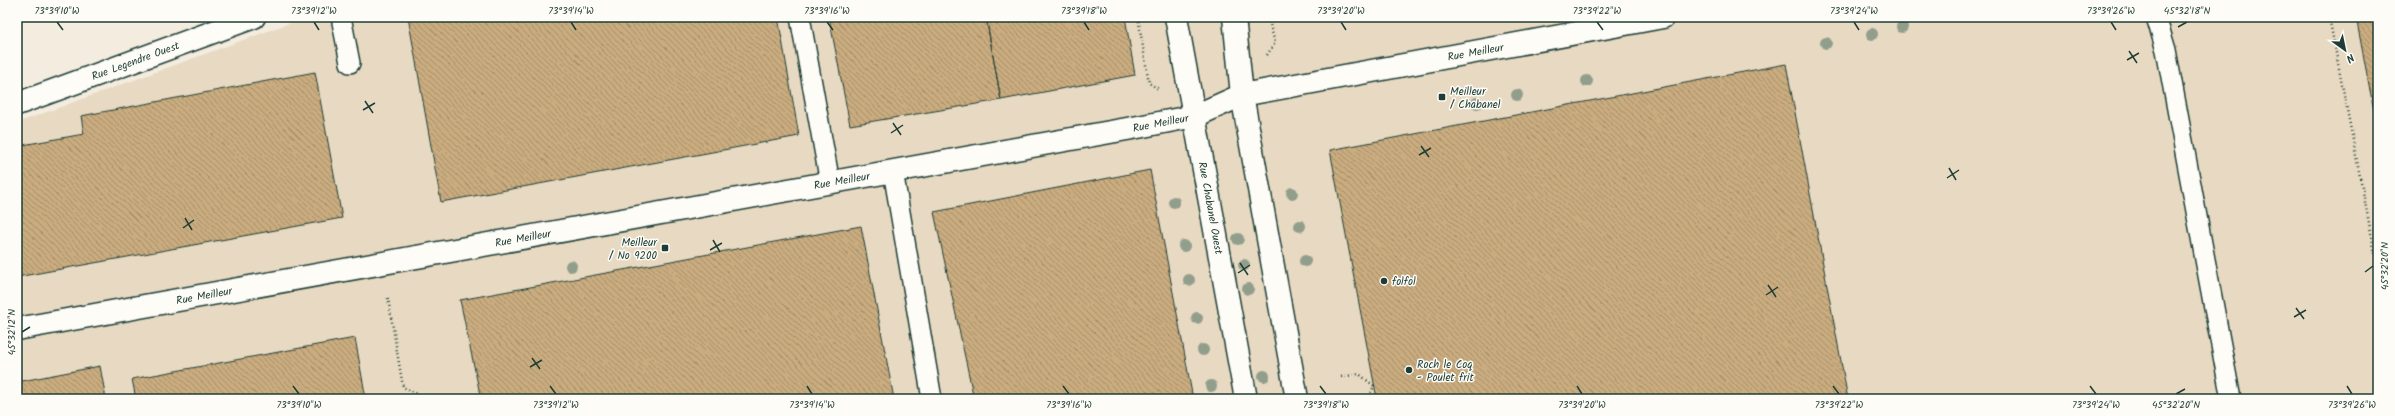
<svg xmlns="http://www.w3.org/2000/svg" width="2395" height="416" font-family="Kalam,sans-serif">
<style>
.built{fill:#e7d9c2}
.building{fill:url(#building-back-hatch);stroke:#1f3d34}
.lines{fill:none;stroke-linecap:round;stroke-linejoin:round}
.service-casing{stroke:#1f3d34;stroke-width:22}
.minor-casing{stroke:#1f3d34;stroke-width:25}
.tertiary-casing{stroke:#1f3d34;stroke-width:25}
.path{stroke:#1f3d34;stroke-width:2.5;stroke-dasharray:1 3;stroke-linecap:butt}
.service{stroke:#fdfcf7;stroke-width:19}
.minor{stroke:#fdfcf7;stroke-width:22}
.tertiary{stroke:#fdfcf7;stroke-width:22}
.rail-casing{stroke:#1f3d34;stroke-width:4.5}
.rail{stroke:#fdfcf7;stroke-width:3;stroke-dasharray:9;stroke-linecap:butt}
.tree{fill:#929e8c}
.ticks{fill:none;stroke:#1f3d34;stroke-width:1.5}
.poi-dot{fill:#1f3d34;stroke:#fdfcf7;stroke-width:1.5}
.labels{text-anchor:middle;stroke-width:3;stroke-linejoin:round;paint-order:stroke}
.street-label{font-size:11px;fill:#1f3d34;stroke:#fdfcf7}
.poi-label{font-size:11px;fill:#1f3d34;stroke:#fdfcf7;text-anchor:start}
.neatline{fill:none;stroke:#1f3d34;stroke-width:1.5}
.ticks-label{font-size:10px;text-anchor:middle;fill:#1f3d34}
</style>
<defs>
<pattern id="building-back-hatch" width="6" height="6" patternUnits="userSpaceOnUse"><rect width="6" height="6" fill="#caac7f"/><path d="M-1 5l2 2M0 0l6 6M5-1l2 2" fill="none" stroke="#a38d69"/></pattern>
</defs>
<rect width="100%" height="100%" fill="#f3ecdf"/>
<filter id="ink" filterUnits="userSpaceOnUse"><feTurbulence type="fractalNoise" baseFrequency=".025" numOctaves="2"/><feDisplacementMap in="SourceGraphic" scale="8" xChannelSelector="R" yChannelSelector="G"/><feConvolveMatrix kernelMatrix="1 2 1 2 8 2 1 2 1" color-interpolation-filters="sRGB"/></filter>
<g filter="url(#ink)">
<path class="built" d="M306,17H2378V399H17V123Z"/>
<path class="building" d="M408,17H778L799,136L441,202Z
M829,17H986L1001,100L850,125Z
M986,17H1125L1135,75L1001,100Z
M2356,17H2378V132Z
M1786,64L1848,399H1377L1330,150Z
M315,72L342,218L17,277V146L84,134L81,116Z
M1150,170L1193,399H974L934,212Z
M861,226L894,399H481L460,300Z
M355,338L366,399H136L132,379Z
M100,366L106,399H17V382Z"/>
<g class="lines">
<g class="service-casing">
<path id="service" d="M341,17L350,63
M800,17L830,183
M2156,17L2166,50L2231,399
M893,171L932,399"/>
</g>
<g class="minor-casing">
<g id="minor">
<path id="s1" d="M17,104L254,17"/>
</g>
</g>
<g class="tertiary-casing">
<g id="tertiary">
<path id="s2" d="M1176,17L1246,399"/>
<path d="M1234,17L1242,95L1297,399"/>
<path id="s3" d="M17,329L1138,127L1195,116L1242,95L1663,17"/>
</g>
</g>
<path class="path" d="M1138,17L1149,83L1160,90
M2329,17L2378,269
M1267,55L1275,43L1268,17
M388,298L403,387L428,399
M1341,377L1359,374L1374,386L1368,399"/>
<use href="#service" class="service"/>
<use href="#minor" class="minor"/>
<use href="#tertiary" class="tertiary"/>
<g class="rail-casing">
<path id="rail" d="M17,19L22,17"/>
</g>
<use href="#rail" class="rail"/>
</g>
<g class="tree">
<circle cx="1902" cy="27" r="6"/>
<circle cx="1872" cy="34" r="6"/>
<circle cx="1826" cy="43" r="6"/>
<circle cx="1587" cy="81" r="6"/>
<circle cx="1517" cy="95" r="6"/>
<circle cx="1477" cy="103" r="6"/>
<circle cx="1292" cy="193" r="6"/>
<circle cx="1174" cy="202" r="6"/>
<circle cx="1300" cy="226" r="6"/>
<circle cx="1238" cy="239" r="6"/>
<circle cx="1184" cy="246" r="6"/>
<circle cx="1305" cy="261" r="6"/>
<circle cx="1244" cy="265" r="6"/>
<circle cx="571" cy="266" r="6"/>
<circle cx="1189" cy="280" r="6"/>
<circle cx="1248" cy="289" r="6"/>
<circle cx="1197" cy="318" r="6"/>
<circle cx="1203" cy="350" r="6"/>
<circle cx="1264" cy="376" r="6"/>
<circle cx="1211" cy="386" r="6"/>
</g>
</g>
<path class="ticks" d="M57,22L63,30M314,22L319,30M571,22L576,30M827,22L833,30M1084,22L1089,30M1341,22L1346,30M1597,22L1603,30M1854,22L1859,30M2111,22L2116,30M2178,27L2187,22M2129,51L2137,63M2127,60L2139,53M365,101L373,113M363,110L375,103M893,123L901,135M891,133L903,125M1421,146L1429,157M1419,155L1431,148M1949,168L1956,180M1947,178L1959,170M185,218L192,230M183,228L194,220M713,240L720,252M710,250L722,243M1240,263L1248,275M2365,272L2373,266M1238,273L1250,265M1768,285L1776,297M1766,295L1778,287M2296,308L2304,319M2294,317L2306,310M22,332L30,327M532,358L540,369M530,367L542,360M293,386L299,394M550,386L556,394M807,386L812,394M1063,386L1069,394M1320,386L1326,394M1577,386L1582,394M1833,386L1839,394M2090,386L2096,394M2347,386L2352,394M2176,394L2185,389"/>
<g class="poi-dot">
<rect x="1438" y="93" width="8" height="8" rx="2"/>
<rect x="661" y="244" width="8" height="8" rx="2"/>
<circle cx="1384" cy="281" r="4"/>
<circle cx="1409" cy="370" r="4"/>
</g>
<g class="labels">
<g class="street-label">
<text dy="4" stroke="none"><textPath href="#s3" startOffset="1486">Rue Meilleur</textPath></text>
<text dy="4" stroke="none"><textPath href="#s1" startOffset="126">Rue Legendre Ouest</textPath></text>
<text dy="4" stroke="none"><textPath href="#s3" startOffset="1162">Rue Meilleur</textPath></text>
<text dy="4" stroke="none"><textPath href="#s3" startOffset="838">Rue Meilleur</textPath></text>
<text dy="4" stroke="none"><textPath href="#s2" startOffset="194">Rue Chabanel Ouest</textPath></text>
<text dy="4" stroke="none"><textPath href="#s3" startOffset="514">Rue Meilleur</textPath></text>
<text dy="4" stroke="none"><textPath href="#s3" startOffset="190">Rue Meilleur</textPath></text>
</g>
<g class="poi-label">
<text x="1450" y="95">Meilleur<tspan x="1450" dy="13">/ Chabanel</tspan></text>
<text x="657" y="246" text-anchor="end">Meilleur<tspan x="657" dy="13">/ No 9200</tspan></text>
<text x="1392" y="285">folfol</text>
<text x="1417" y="368">Roch le Coq<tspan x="1417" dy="13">- Poulet frit</tspan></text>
</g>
</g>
<rect width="2395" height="416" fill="none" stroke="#fdfcf7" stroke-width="44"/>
<g transform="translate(2345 50) rotate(147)" stroke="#fdfcf7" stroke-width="3" paint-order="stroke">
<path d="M0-3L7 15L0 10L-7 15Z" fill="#1f3d34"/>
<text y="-6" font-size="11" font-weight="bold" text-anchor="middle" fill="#1f3d34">N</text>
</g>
<rect x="22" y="22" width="2351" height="372" class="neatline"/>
<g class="ticks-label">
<text x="57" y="14">73°39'10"W</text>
<text x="314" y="14">73°39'12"W</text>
<text x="571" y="14">73°39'14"W</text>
<text x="827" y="14">73°39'16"W</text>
<text x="1084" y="14">73°39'18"W</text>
<text x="1341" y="14">73°39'20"W</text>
<text x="1597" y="14">73°39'22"W</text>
<text x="1854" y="14">73°39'24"W</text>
<text x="2111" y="14">73°39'26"W</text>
<text x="2187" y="14">45°32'18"N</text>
<text transform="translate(2384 266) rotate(-90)" y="4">45°32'20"N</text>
<text transform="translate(11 332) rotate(-90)" y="4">45°32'12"N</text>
<text x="299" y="408">73°39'10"W</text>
<text x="556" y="408">73°39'12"W</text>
<text x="812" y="408">73°39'14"W</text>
<text x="1069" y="408">73°39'16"W</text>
<text x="1326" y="408">73°39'18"W</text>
<text x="1582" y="408">73°39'20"W</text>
<text x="1839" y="408">73°39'22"W</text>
<text x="2096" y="408">73°39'24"W</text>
<text x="2176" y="408">45°32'20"N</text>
<text x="2352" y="408">73°39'26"W</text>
</g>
</svg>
